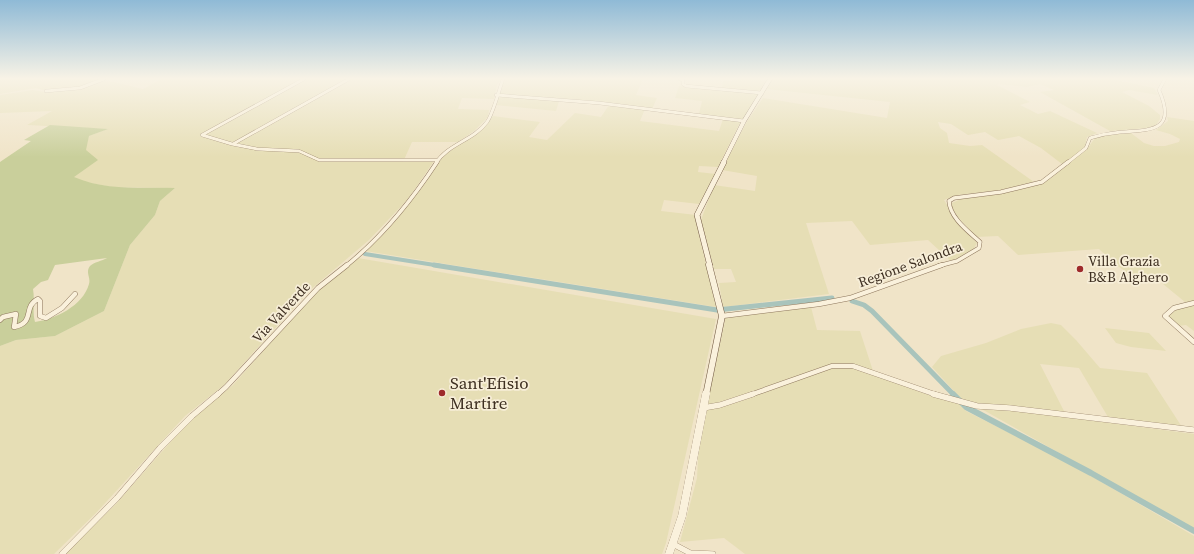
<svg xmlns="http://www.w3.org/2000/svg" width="1194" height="554" font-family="'Source Serif 4',serif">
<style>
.farmland{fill:#e6deb5}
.green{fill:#c9cf9b;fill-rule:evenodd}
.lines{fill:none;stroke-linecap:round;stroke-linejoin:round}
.canal-far2{stroke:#a9c4bc;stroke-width:4}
.canal-far1{stroke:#a9c4bc;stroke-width:5}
.canal{stroke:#a9c4bc;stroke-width:6}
.street-far3-casing{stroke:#8d765c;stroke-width:3.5}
.street-far2-casing{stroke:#8d765c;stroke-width:4.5}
.street-far1-casing{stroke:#8d765c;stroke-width:5.5}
.street-casing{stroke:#8d765c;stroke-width:6}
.secondary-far3-casing{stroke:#6f573f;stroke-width:4.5}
.secondary-far2-casing{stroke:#6f573f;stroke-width:6}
.secondary-far1-casing{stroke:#6f573f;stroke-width:7}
.secondary-casing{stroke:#6f573f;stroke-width:8}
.street-far3{stroke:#faf1dc;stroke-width:3}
.street-far2{stroke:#faf1dc;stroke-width:3.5}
.street-far1{stroke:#faf1dc;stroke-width:4.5}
.street{stroke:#faf1dc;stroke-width:5.5}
.secondary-far3{stroke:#faf1dc;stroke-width:4}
.secondary-far2{stroke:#faf1dc;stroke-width:5}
.secondary-far1{stroke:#faf1dc;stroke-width:6}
.secondary{stroke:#faf1dc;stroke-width:8}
.poi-dot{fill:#9e2a2b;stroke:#f7eed8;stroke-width:1.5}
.labels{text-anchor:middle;stroke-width:3.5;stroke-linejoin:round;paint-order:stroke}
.poi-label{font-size:14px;fill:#3d2e20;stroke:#f7eed8;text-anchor:start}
.street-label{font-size:14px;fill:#3d2e20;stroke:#f7eed8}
.near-poi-label{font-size:17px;fill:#3d2e20;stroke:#f7eed8;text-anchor:start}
</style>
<rect width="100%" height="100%" fill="#f0e4c8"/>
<path class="farmland" d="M0,79H100L84,87L46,91L36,88L0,94Z
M162,79H501L497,85L494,99L462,98L458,109L489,110L488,117L474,131L458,142H412L403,162L434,161L408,199L369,240L309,291L224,385L185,416L96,513L54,554H0V346L16,340L55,336L104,311L130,245L155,215L160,201L175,188L112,187L85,182L73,177L97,160L85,150L89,136L107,129L27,125L52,111L0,113V95L33,90L44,92L76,89L100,81L114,82L143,89Z
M504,79H643L636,95L657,98L652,109L499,94Z
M732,79H753L767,81L760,92L722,88L723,81H732Z
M772,79H1110L1154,88L1158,95L1129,90L1122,92L1149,106L1160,115V119L1156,125L1148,128L1110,131L1040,92L1054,90L1040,84L1027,87L999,84L997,85L1030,102L1020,105L1038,114L1050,111L1097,133L1087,137L1085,146L1080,152L1062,164L1041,148L1019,136L998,140L985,132L968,135L951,124L938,122L940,128L947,133L949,143L970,146L982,145L1034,182L1001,190L958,195L944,200L957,221L977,243L973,250L952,262L928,240L870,245L852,221L806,223L829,294L723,307L719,283L736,282L731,269H714L701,220L714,185L755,191L757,176L722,170L746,123L763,98L887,118L890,102L766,89Z
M679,86L724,89L759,93L742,120L699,114L702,101L675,98Z
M500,96L559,101L556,111L496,105L498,97Z
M609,105L645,109L640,121L719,131L723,119L741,121L718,167L699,166L698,172L716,174L699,204L664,200L661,211L696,215L695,218L716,307L365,251L391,226L421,189L444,155L480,131L493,116L540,122L529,137L547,140L575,113L601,117Z
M1167,117L1194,121V331L1186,325L1178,326L1168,317L1171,311L1187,306L1185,302L1152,275L1132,276L1115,264L1099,249L1018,255L998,236L976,237L957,216L951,206L952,203L961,199L1039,184L1050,179L1087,149L1095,138L1105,135L1131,133L1144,143L1154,146H1165L1179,142L1180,139L1170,134L1156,130L1168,121Z
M358,258L716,319L666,543L662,554H65L116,504L189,421L233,385L318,290Z
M811,307L817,330L860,331L874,374L920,392L959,404L966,411L1069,463L1194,536V554H745L724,538L680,542L697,478L699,442L725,321V317Z
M1051,323L1061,325L1076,340L1100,368L1147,373L1182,427L1108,417L1079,368L1040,364L1065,413L964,402L932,367L941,356L986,343L1021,329Z
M1105,328L1149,333L1166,351L1131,347L1116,343Z
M978,407L1019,411L1194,434V529Z"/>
<path class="green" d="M50,125L108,129L89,136L86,150L98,160L74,177C106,191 141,187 175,188L160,201L155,215L130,245L104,311L55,336L16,340L0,346V162L31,141L24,140ZM107,258C102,261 94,262 90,266C85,273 91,277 89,284C83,306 55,319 35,322C32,311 35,300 33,289L41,282L48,280L55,265Z"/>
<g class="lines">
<path class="canal-far2" d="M365,254L441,266"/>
<path class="canal-far1" d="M434,265L717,310L832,298
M852,301L864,305L872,311L954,395"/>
<path class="canal" d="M953,394L966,407L1091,473L1194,531"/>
<g class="street-far3-casing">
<path id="street-far3" d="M304,79L202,135L232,144L257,149L299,151L319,160H438
M680,79L683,80V84L686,86L762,93
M46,91L80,88L104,79
M496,95L599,103L744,121
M233,144L349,79
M436,163C448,144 474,140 487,122C493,114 499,90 503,79
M1067,163L1086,148L1090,138C1100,135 1110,133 1121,132C1152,130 1177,131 1159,90L1165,79"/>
</g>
<g class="street-far2-casing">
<path id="street-far2" d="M346,266C382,237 412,200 437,162
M938,266L957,261L979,248L980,242C968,231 950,218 949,201L954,198L1001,192L1042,182L1068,162"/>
</g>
<g class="street-far1-casing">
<path id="street-far1" d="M1194,303L1174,308L1165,316L1194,342
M722,316L819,304L850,298L942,265
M0,320L3,317L16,314L14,327C36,323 22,307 38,299L40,301V316L46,318L62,308L75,294
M217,395L226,387L318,288L347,265
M750,395L832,366H853L937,395"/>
</g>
<g class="street-casing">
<path id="street" d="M933,394L977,406L1010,408L1194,430
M703,408L720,405L753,394
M673,544L690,553L713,554
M62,554L117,498L160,448L192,416L218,394"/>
</g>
<g class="secondary-far3-casing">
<path id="secondary-far3" d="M723,163L744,121L770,79"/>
</g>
<g class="secondary-far2-casing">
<path id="secondary-far2" d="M710,266L697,215L724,162"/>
</g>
<g class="secondary-far1-casing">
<path id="secondary-far1" d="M706,395L722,316L709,265"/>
</g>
<g class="secondary-casing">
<path id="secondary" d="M669,554L682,516L706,394"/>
</g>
<use href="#street-far3" class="street-far3"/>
<use href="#street-far2" class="street-far2"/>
<use href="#street-far1" class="street-far1"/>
<use href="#street" class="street"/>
<use href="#secondary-far3" class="secondary-far3"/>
<use href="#secondary-far2" class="secondary-far2"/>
<use href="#secondary-far1" class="secondary-far1"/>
<use href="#secondary" class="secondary"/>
</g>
<linearGradient id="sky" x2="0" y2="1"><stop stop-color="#8fbad6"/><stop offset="0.5" stop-color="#f8f3e6"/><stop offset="1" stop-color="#f8f3e6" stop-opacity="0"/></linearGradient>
<rect width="1194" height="157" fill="url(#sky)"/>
<g class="poi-dot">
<circle cx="1080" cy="269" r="4"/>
<circle cx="442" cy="393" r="4"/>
</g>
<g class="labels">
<g class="poi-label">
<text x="1088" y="266">Villa Grazia<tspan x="1088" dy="16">B&amp;B Alghero</tspan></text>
</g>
<g class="street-label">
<text transform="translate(910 264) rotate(-20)" y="5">Regione Salondra</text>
<text transform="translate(281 312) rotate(-47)" y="5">Via Valverde</text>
</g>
<g class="near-poi-label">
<text x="450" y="389">Sant'Efisio<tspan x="450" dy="20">Martire</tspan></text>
</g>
</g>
</svg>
